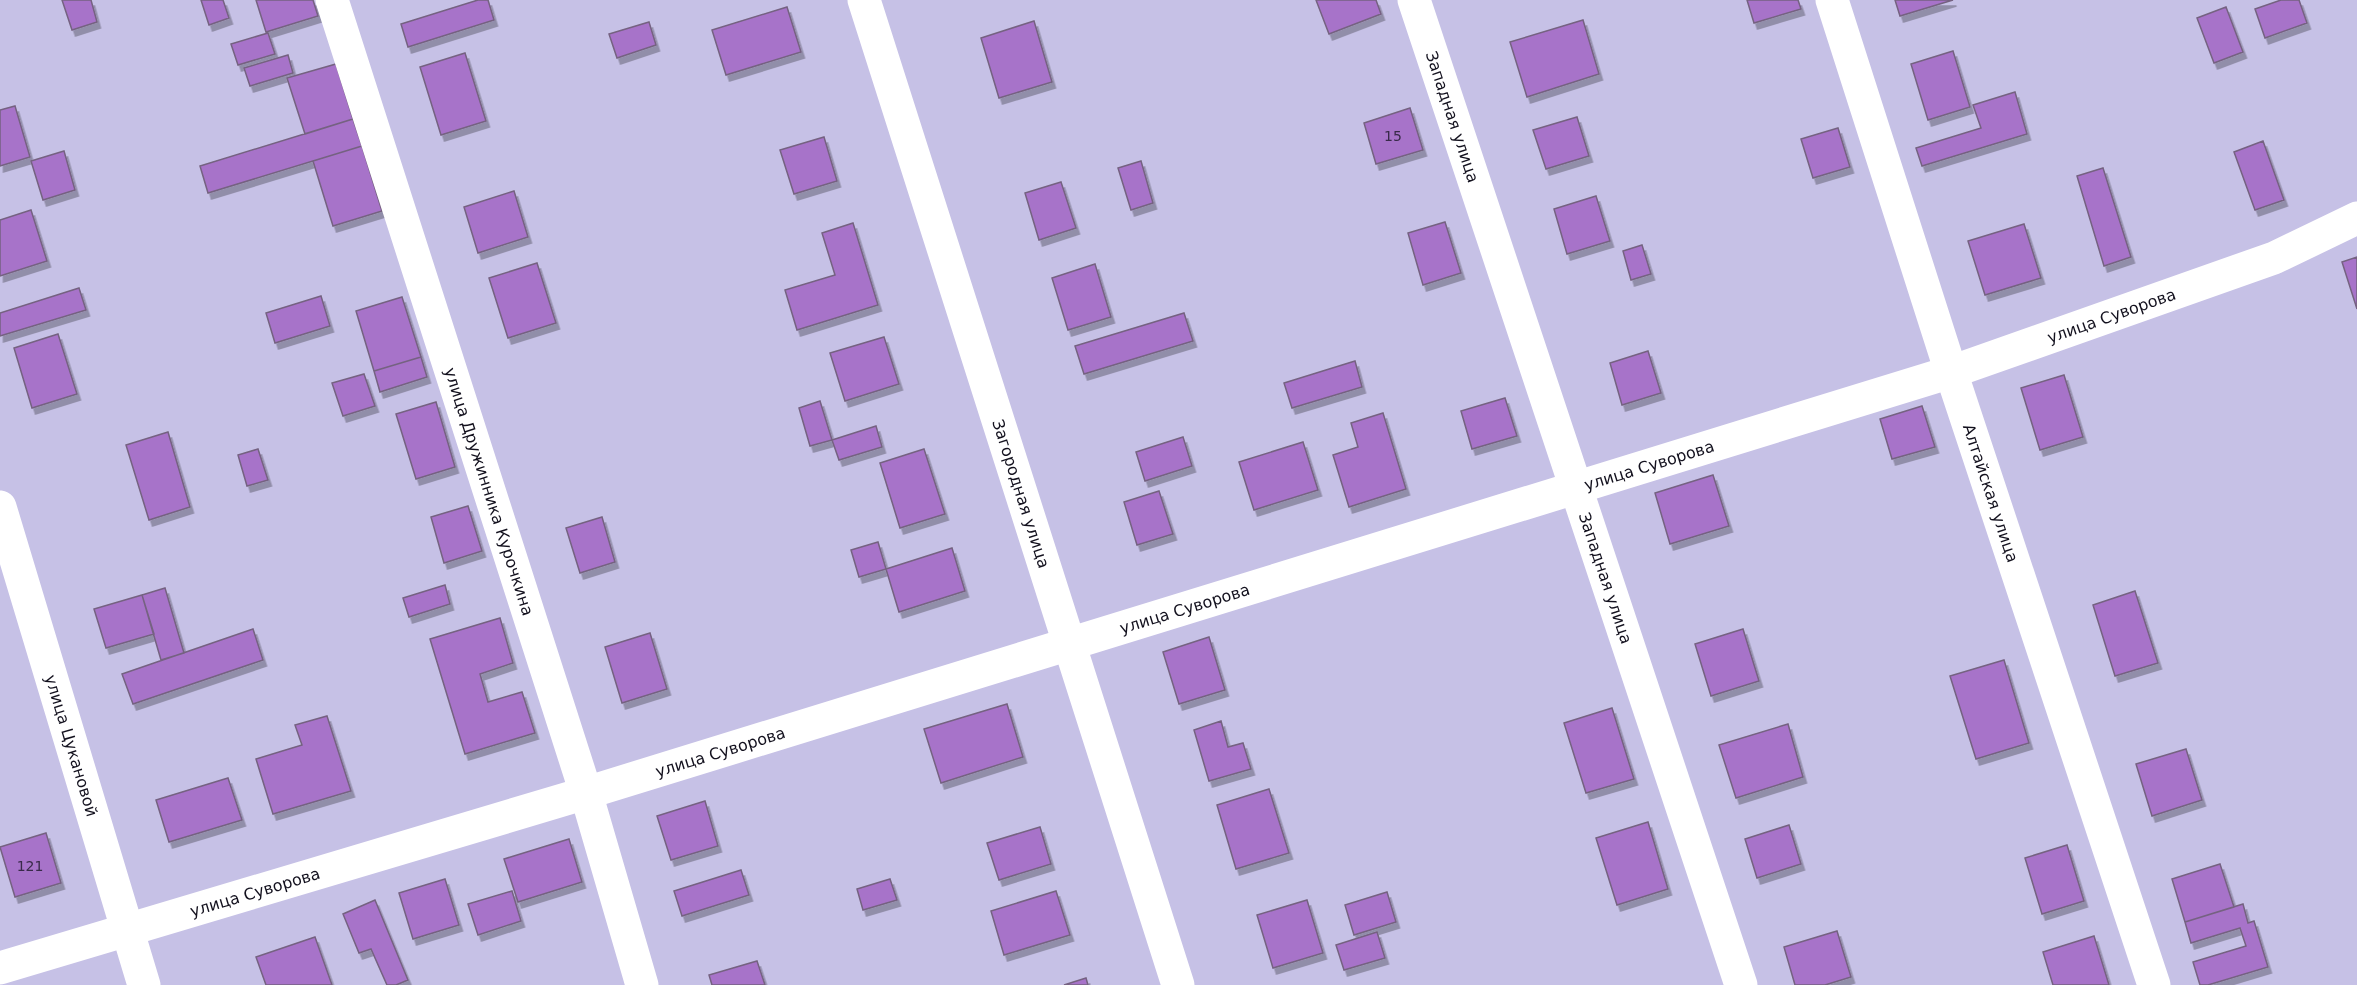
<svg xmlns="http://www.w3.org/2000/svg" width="2357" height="985" font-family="'DejaVu Sans',sans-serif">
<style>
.building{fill:#a773c9;stroke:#756281;stroke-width:1.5;filter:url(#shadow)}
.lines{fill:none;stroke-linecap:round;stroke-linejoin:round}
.minor{stroke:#fff;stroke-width:33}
.labels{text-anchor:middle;stroke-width:4.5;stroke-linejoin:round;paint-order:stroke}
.number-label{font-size:14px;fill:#382a49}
.street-label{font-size:16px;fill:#13111e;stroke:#e6e4f7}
</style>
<defs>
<filter id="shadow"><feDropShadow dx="3.5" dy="6" stdDeviation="0" flood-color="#0004"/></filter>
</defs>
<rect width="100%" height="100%" fill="#c6c1e6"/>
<path class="building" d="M62,0H91L97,22L72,30Z
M201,0H223L229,18L209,25Z
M256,0H313L318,16L266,32Z
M478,0H488L494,20L408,47L401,24Z
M1316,0H1376L1381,14L1329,34Z
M1747,0H1798L1801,9L1754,23Z
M1895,0H1953L1900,16Z
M2281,0H2299L2307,23L2265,38L2255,9Z
M787,7L801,52L726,75L712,30Z
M2226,7L2243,52L2214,63L2197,18Z
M1583,20L1599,74L1527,97L1510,42Z
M1034,21L1052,82L999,98L981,38Z
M649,22L656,45L617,58L609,34Z
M268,33L275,54L238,65L231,44Z
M1953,51L1970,107L1928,120L1911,64Z
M465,53L486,121L441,135L420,67Z
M288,55L293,73L250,86L244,68Z
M336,64L353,119L305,134L287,78Z
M2015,92L2027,134L1922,166L1916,148L1981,128L1973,105Z
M15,106L30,157L0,166V110Z
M1410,108L1423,150L1376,164L1364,123Z
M1577,117L1589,156L1546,169L1533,130Z
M353,119L362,146L208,193L200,166Z
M1838,128L1850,167L1813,178L1801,139Z
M824,137L837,181L794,194L780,150Z
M2263,141L2284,200L2255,210L2234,152Z
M362,146L382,211L333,226L313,161Z
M64,151L75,190L43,200L31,161Z
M1141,161L1153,203L1131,210L1118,168Z
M2103,168L2131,257L2104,266L2077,176Z
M1061,182L1076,228L1039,240L1025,193Z
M514,191L528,237L478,253L464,207Z
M1596,196L1610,241L1567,254L1554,209Z
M31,210L47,261L0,276V220Z
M1445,222L1461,273L1423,285L1408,233Z
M853,223L878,305L797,330L785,290L835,275L822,233Z
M2024,224L2041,278L1985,295L1968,241Z
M1642,245L1651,274L1631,280L1623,251Z
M2357,257V309L2342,262Z
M537,263L556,323L508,338L489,278Z
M1095,264L1111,317L1068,330L1052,278Z
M79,288L86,310L0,336V313Z
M321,296L330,326L275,343L266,313Z
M402,297L421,357L374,371L356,311Z
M1184,313L1193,341L1084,374L1075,346Z
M58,334L77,394L32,408L14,348Z
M884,337L899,384L845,401L830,353Z
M1648,351L1661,393L1622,405L1610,363Z
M421,357L427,377L380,392L374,371Z
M1355,361L1362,387L1292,408L1284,383Z
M364,374L375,406L343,416L332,383Z
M2064,375L2083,437L2040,450L2021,388Z
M1505,398L1517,436L1472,449L1461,411Z
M820,401L832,440L810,446L799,408Z
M436,402L455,467L416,479L396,414Z
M1922,406L1935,447L1892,459L1880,419Z
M1383,413L1406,489L1349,507L1333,455L1358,447L1351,423Z
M876,426L882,447L839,460L832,440Z
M168,432L190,507L149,520L126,445Z
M1183,437L1192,466L1145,481L1136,452Z
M1303,442L1318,490L1254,510L1239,462Z
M258,449L268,480L247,486L238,455Z
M924,449L945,514L900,528L880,463Z
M1713,475L1729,526L1670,544L1655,493Z
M1159,491L1173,534L1137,545L1124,502Z
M468,506L482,551L444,563L431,517Z
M602,517L615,562L580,573L566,528Z
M878,542L886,569L859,577L851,550Z
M952,548L965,591L899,612L886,569Z
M445,585L450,604L409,617L403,598Z
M165,588L184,653L161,660L142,595Z
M2135,591L2158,663L2115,676L2093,605Z
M142,595L154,634L106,648L94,609Z
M500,618L513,663L480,674L488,702L522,692L535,733L465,754L430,639Z
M253,629L263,660L133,704L122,674Z
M1743,629L1759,681L1711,696L1695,644Z
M650,633L667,689L622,703L605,647Z
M1209,637L1225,690L1179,704L1163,652Z
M2004,660L2029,743L1976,759L1950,676Z
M1007,704L1023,757L941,783L924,729Z
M1612,708L1634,779L1586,793L1564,723Z
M327,716L351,791L273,814L256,759L302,745L295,725Z
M1221,721L1228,747L1243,743L1251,769L1209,781L1194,730Z
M1788,724L1803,777L1736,798L1719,745Z
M2186,749L2202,800L2152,816L2136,764Z
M228,778L242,820L169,842L156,800Z
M1269,789L1289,853L1236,869L1217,805Z
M705,801L718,846L671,860L657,816Z
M1648,822L1668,889L1617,905L1596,838Z
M1789,825L1801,864L1757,878L1745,839Z
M1040,827L1051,864L999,880L987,843Z
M46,833L61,883L15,897L0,847Z
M569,839L582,882L518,902L504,859Z
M2067,845L2084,901L2042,914L2025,858Z
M2220,864L2234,907L2185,922L2172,879Z
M741,870L749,895L682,916L674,891Z
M445,879L459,925L413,939L399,893Z
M890,879L897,900L863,910L857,889Z
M512,891L521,921L478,935L468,904Z
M1056,891L1070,935L1004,955L991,911Z
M1387,892L1396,922L1354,935L1345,905Z
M375,900L408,980L396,985H387L371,949L359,953L343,914Z
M1307,900L1323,953L1273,968L1257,915Z
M2243,904L2248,923L2254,921L2268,967L2208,985H2200L2193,962L2246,946L2240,928L2191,943L2185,922Z
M1837,931L1851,977L1825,985H1795L1784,947Z
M1377,932L1385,958L1344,970L1336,945Z
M2094,936L2109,985H2053L2043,952Z
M315,937L332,985H266L256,957Z
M757,961L765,985H712L709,975Z
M1086,978L1088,985H1064Z"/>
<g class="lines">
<g class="minor">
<path id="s1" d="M332,0L586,793L642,985"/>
<path id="s2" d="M864,0L1178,985"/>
<path id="s3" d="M1414,0L1741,985"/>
<path id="s4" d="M1832,0L1951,372L2154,985"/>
<path id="s5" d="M0,507L144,985"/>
<path id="s6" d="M0,968L586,793L1951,372L2274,258L2357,218"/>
</g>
</g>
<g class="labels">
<g class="number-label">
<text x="1393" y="141">15</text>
<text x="30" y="871">121</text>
</g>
<g class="street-label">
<text dy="6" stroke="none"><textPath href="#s3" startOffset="123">Западная улица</textPath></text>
<text dy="6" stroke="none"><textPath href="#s6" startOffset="2210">улица Суворова</textPath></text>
<text dy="6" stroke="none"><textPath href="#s6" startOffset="1724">улица Суворова</textPath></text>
<text dy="6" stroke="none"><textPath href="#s1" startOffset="516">улица Дружинника Курочкина</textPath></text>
<text dy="6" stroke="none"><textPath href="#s2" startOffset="518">Загородная улица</textPath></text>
<text dy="6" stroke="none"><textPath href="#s4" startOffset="518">Алтайская улица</textPath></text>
<text dy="6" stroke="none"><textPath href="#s3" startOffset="609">Западная улица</textPath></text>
<text dy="6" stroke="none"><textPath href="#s6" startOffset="1238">улица Суворова</textPath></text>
<text dy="6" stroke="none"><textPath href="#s5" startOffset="249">улица Цукановой</textPath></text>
<text dy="6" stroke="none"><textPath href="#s6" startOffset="752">улица Суворова</textPath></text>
<text dy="6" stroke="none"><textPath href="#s6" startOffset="266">улица Суворова</textPath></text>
</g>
</g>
</svg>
